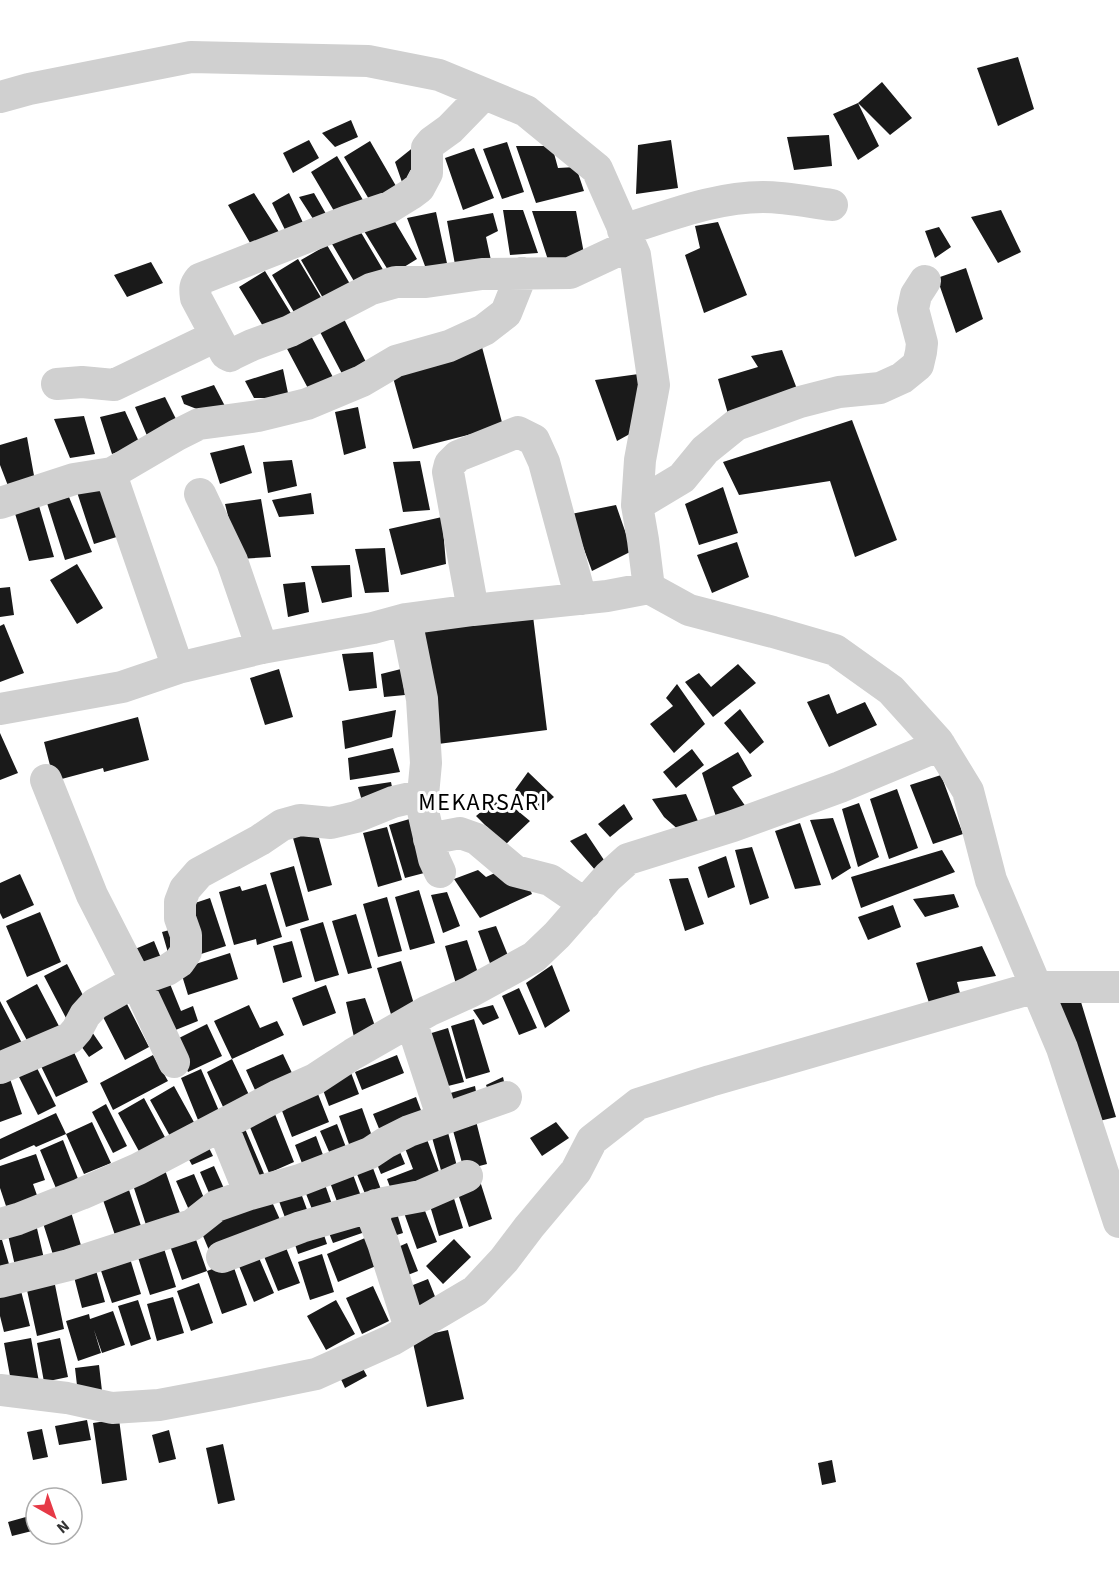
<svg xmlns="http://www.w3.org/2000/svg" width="1119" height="1570" font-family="'Source Sans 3',sans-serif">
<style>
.building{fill:#1a1a1a}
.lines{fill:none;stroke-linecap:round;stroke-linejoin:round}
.minor{stroke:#d0d0d0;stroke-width:32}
.labels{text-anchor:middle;stroke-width:6;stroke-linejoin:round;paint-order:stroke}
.quarter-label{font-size:24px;letter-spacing:1.5px;fill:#000;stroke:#fff}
</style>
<rect width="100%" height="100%" fill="#fff"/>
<path class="building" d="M1018,57L1034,109L998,126L977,68Z
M882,82L912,118L890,135L858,103L879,146L858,160L833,114L858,103Z
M351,120L358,137L335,147L322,133Z
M829,135L832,166L794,170L787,137Z
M309,140L319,158L293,173L283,153Z
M671,140L678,188L636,194L638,145Z
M370,141L396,186L370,201L344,157Z
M507,142L524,192L502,199L483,149Z
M415,146L420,152L403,185L395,162Z
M516,146H552L558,168L576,167L584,191L536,203Z
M474,148L494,198L463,210L445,158Z
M337,156L363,200L337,216L311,172Z
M254,193L279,232L253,248L228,205Z
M289,193L305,227L287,234L272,203Z
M314,193L329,219L317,225L299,197Z
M503,210H523L538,253L510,255Z
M1001,210L1021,252L998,263L971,217Z
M532,211H576L585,259L549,263Z
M436,212L448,268L428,274L407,218Z
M493,213L498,231L486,237L492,265L456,270L447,221Z
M391,215L417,259L391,275L364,231Z
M718,222L747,295L704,313L685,255L700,248L695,226Z
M939,227L951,247L935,258L925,231Z
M359,229L385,273L358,288L332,244Z
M327,245L353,289L327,305L301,260Z
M298,259L325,304L298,319L272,275Z
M151,262L163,283L127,297L114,275Z
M966,268L983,319L956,333L937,278Z
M265,271L292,315L266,331L239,287Z
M343,317L368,366L349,387L319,330Z
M309,332L335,381L311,394L285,345Z
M482,347L503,426L413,449L392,374Z
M782,350L797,389L728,414L718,379L758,367L751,356Z
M283,369L289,398H254L245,381Z
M646,373L657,419L617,441L595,380Z
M214,385L227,410L207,413L184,404L181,396Z
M165,397L178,423L148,438L135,407Z
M358,407L366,448L344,455L335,412Z
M125,411L140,444L112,454L100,417Z
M84,416L95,454L70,458L54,419Z
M852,420L897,540L855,557L830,481L739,495L723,462Z
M27,437L35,481L10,491L0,465V445Z
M244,445L252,473L220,484L210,453Z
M292,460L297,486L268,493L263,462Z
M420,461L430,510L403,512L393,462Z
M105,485L123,535L94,544L76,489Z
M723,487L738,533L699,545L685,504Z
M311,493L314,514L279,517L272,500Z
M69,497L92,552L65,560L47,503Z
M261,499L271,557L239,559L225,504Z
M616,505L632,551L592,571L571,514Z
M39,506L54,557L29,561L14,510Z
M442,517L446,564L401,575L389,529Z
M737,542L749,577L712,593L697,555Z
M385,548L389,592L365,593L355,549Z
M77,564L103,608L77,624L50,580Z
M350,565L352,597L322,603L311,566Z
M305,582L309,612L288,617L283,584Z
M10,587L14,615L0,617V588Z
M533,616L547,730L438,744L424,630Z
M4,624L24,673L0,682V626Z
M373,652L377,688L349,691L342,654Z
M738,664L756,683L713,717L685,682L699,673L711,687Z
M279,669L293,717L265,725L250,678Z
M401,669L405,695L384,697L381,674Z
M677,684L705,724L674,753L650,724L673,706L666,698Z
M829,694L837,714L865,702L877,725L829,747L807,702Z
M740,709L764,742L750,754L724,723Z
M396,710L392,737L345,749L342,721Z
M138,717L149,760L104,772L103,768L54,781L44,742Z
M0,733L18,773L0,780Z
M393,748L400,772L350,780L348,758Z
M692,749L704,765L676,788L663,772Z
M738,752L752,776L732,787L746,807L717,820L702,773Z
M528,772L554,797L540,809L515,790Z
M941,775L963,834L933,844L910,785Z
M391,782L393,792L362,801L358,787Z
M897,789L918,848L889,859L870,799Z
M686,794L701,828L681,832L664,817L652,799Z
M500,796L530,821L505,845L476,816Z
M859,803L879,857L858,867L842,809Z
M624,804L633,819L610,837L598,824Z
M413,818L428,872L405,878L389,825Z
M833,818L851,868L832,880L810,820Z
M800,823L821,885L795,889L775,831Z
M387,827L402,880L378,887L363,833Z
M317,831L332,885L308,892L293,838Z
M586,833L604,860L596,871L570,841Z
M752,847L769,898L750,905L735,850Z
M942,850L955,872L861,908L851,877Z
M726,856L735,887L708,898L698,867Z
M517,863L532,894L480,918L454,879L478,870L486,877Z
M294,866L309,920L286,927L270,873Z
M20,874L34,905L3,919L0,913V883Z
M688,878L704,924L685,931L669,879Z
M266,884L282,937L257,945L256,939L234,945L219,892L240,886L242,891Z
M419,890L435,943L410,950L395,897Z
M447,892L460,926L443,933L431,895Z
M954,894L959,907L925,917L913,899Z
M387,897L402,951L378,957L363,904Z
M210,898L226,946L201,954L186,906Z
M893,905L901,927L868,940L858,917Z
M40,912L61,962L27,977L6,926Z
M356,914L372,968L348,974L332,921Z
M323,922L339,975L315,982L300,929Z
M496,926L509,958L491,966L478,931Z
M177,928L169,956L162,932Z
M467,940L479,976L456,984L445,946Z
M154,941L163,963L137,974L128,952Z
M292,941L302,977L283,983L273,946Z
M982,946L996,976L957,982L961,997L931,1009L916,963Z
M230,953L238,979L188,995L180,969Z
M401,961L417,1014L393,1021L377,968Z
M67,964L89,1007L66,1018L44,976Z
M552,965L570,1011L545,1028L526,983Z
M168,979L181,1011L193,1006L198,1021L168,1033L149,987Z
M37,984L61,1030L30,1046L6,1001Z
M326,985L336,1013L303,1026L292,998Z
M519,988L537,1028L519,1035L502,996Z
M365,998L375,1026L354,1037L346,1002Z
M0,1001L25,1049L0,1061Z
M126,1002L149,1047L125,1060L102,1015Z
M1081,1002L1116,1117L1095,1122L1058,1003Z
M249,1005L260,1028L277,1021L284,1035L232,1059L214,1021Z
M493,1005L499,1018L483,1025L473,1010Z
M474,1019L490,1072L466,1079L451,1026Z
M207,1024L222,1056L188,1072L173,1041Z
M448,1028L464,1082L440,1088L425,1035Z
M90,1029L103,1048L89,1057L76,1039Z
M71,1046L88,1082L56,1097L39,1062Z
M283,1054L292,1073L255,1090L246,1070Z
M153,1055L168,1081L113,1110L100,1083Z
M397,1055L404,1073L362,1090L355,1072Z
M232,1059L250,1097L224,1109L207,1072Z
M36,1066L56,1106L38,1115L18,1075Z
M201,1069L219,1111L198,1120L181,1078Z
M350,1070L359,1094L329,1106L320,1082Z
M9,1076L22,1114L0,1122V1080Z
M503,1077L505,1086L489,1093L486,1085Z
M174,1086L195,1124L171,1138L150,1100Z
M475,1086L477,1097L449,1102L447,1094Z
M316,1089L329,1122L292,1137L279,1103Z
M416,1097L422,1113L380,1131L373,1114Z
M144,1098L167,1141L141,1155L118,1113Z
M106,1104L127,1146L113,1153L92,1112Z
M362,1108L373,1139L350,1147L339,1116Z
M273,1109L294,1162L269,1173L247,1120Z
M56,1113L66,1134L36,1147L34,1145L0,1160V1139Z
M476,1121L487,1164L464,1170L452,1127Z
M92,1122L111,1163L84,1174L66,1134Z
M556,1122L569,1138L542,1156L530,1138Z
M243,1124L265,1176L252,1182L230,1129Z
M337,1124L349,1155L333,1161L320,1131Z
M446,1125L458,1170L442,1174L430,1130Z
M425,1134L441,1177L393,1195L387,1179L413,1169L403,1143Z
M316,1136L326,1163L305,1171L295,1145Z
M63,1140L80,1184L58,1193L40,1150Z
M208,1146L213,1156L192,1165L187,1156Z
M398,1147L405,1164L381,1174L374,1157Z
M36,1154L45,1180L33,1184L39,1201L8,1212L0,1188V1166Z
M370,1160L383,1195L368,1201L354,1167Z
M214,1166L226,1193L212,1200L200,1172Z
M351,1169L362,1199L339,1207L328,1177Z
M165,1170L182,1219L148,1231L132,1182Z
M194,1174L206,1203L189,1210L176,1181Z
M323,1179L334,1210L315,1217L303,1186Z
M480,1181L492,1219L469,1227L456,1188Z
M298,1185L309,1215L287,1223L276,1193Z
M129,1190L143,1232L117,1241L103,1200Z
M452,1192L463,1228L439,1236L428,1199Z
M268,1193L282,1224L211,1255L198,1224Z
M422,1203L437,1242L417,1249L403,1210Z
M396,1210L403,1233L387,1238L380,1215Z
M71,1212L83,1252L55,1261L42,1220Z
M360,1216L365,1232L333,1243L327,1228Z
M36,1224L45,1263L16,1270L7,1231Z
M322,1229L327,1244L298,1254L293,1238Z
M193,1231L207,1271L182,1280L168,1240Z
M0,1233L11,1271L0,1274Z
M365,1238L376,1266L338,1282L327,1254Z
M454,1239L471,1257L443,1284L426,1266Z
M283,1240L300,1283L278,1291L261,1249Z
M162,1242L176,1287L150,1295L136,1251Z
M407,1243L418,1271L400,1278L389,1251Z
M256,1251L274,1293L254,1302L236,1259Z
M128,1252L141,1294L112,1303L98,1262Z
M322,1254L334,1292L310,1300L298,1262Z
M232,1262L247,1305L222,1314L207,1271Z
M95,1267L105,1302L82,1308L73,1273Z
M53,1275L64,1329L37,1336L25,1281Z
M428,1279L438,1304L413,1314L403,1289Z
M19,1283L30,1326L4,1332L0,1316V1288Z
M199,1283L213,1323L191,1331L177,1291Z
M373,1286L389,1321L362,1334L346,1298Z
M173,1297L184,1333L157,1341L147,1304Z
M138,1300L151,1339L131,1346L118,1306Z
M336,1300L355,1334L326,1350L307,1316Z
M113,1311L125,1345L102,1353L94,1330L101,1353L78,1361L66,1321L89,1314L90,1319Z
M448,1330L464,1399L427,1407L412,1338Z
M31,1338L39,1382L12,1387L4,1343Z
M60,1338L68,1377L44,1382L37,1343Z
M360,1363L367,1376L345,1388L339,1375Z
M99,1365L102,1391L78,1394L75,1368Z
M119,1419L127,1480L102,1484L93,1423Z
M87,1420L91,1440L59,1445L55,1426Z
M42,1429L48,1457L33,1460L27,1432Z
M169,1430L176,1459L159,1463L152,1435Z
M223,1444L235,1500L218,1504L206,1448Z
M832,1460L836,1482L822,1485L818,1463Z
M33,1515L36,1530L12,1536L8,1522Z"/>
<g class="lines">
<path class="minor" d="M484,94L450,129L432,142L427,148V173L419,188L411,194L390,207L348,221L200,279C194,286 195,289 196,298L226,354L230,356L233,354L252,345L290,331L371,289L396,282H426L482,274L570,273L630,245
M0,97L29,89L191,57L368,61L439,75L526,111L597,169L635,255L654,385L640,460L637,505L643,540L649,588
M623,230C669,216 715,197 763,197C786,197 809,202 832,205
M57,384L82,382L114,385L216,336
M200,494L232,561L262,648
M0,503L74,479L112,473
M637,505L682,478L705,450L736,425L800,402L839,392L880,388L902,378L918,365L921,352L922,343L913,309L916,295L925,281
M473,610L448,472L450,464L458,456L518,432L534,440L544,462L581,599
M406,619L422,699L426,763L423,795V811L434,859L440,872
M178,668L115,486L112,473L177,435L199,424L258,416L307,404L362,381L396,361L449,346L484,330L506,313L522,273
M0,709L122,687L178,668L262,648L373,628L406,619L473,610L607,596L649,588L689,610L773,632L835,650L891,690L938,742L968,791L991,880L1062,1048L1119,1222
M46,780L92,895L136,981L174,1062
M429,839L460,833L477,839L515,871L550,880L585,904
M411,1021L443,1119
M0,1068L70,1038L77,1030L85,1015L95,1004L136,981L167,970L179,962L186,952V935L180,918V902L185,889L199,873L260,840L282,825L300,820L331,823L356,817L393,802L423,795
M222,1125L250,1194
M376,1205L375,1222L383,1243L410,1328
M0,1224L18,1219L81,1194L138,1169L279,1095L315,1079L353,1054L428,1011L470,992L534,957L557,935L608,877L628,859L733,826L840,787L940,745
M222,1257L301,1227L384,1203L421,1196L467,1176
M0,1282L69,1265L192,1225L216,1206L250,1194L300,1180L370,1153L385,1143L409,1131L506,1097
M0,1390L67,1398L112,1408L159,1405L228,1392L316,1374L392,1340L475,1291L504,1260L529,1227L576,1171L592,1140L638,1104L710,1081L1036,987H1119"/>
</g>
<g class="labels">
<g class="quarter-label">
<text x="483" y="810">MEKARSARI</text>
</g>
</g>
<g transform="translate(54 1516) rotate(140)"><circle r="28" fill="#ffffff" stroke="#adadad" stroke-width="1.5"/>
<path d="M0-4.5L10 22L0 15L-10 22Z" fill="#e63946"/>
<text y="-9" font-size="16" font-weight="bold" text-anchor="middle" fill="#333333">N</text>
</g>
</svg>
